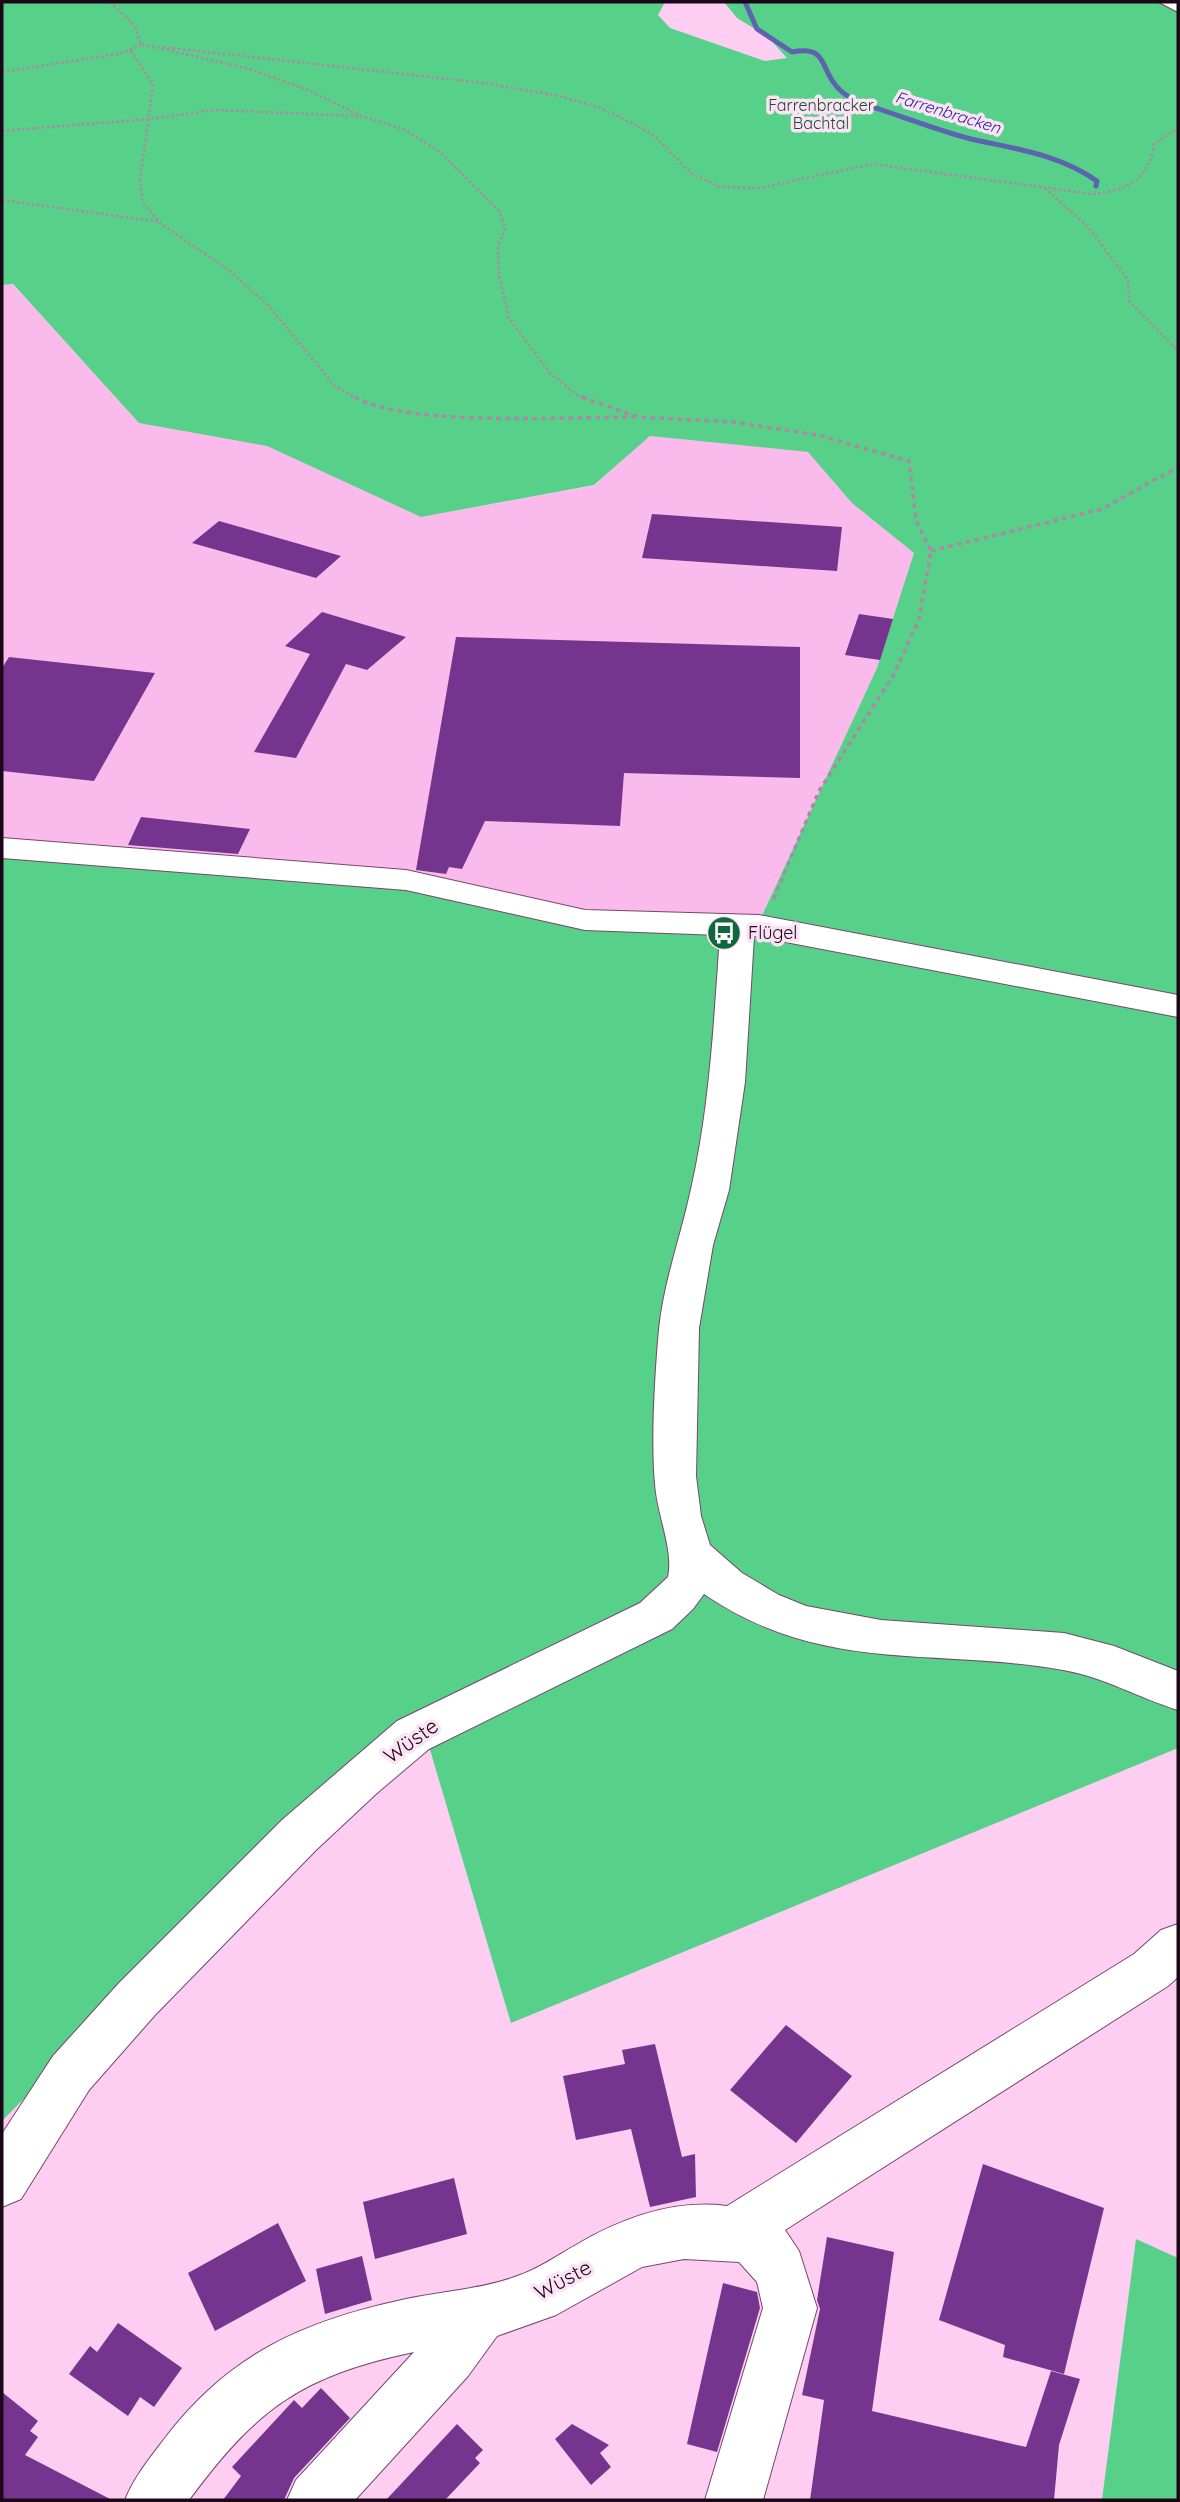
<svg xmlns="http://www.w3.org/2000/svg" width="1180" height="2502" font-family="Quicksand,sans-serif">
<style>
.built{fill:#fbbaec}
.green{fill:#57d089}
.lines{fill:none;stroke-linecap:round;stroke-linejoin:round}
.stream{stroke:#5e63af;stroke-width:5}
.building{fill:#75358f}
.minor-casing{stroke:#77466d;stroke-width:2}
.path-far1{stroke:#ad88a4;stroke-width:2.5;stroke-dasharray:2.5 2.5;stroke-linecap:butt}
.path{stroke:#ad88a4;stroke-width:3.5;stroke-dasharray:4.5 4.5;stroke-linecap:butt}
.minor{fill:#fff;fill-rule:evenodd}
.labels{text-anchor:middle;stroke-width:7;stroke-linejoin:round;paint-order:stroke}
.far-park-label{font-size:16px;fill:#1b4c2f;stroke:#fbe3f5}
.far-water-label{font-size:16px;font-style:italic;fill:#2a249a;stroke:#fbe3f5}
.poi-label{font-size:18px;fill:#1b0717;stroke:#fbe3f5;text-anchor:start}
.near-street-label{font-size:21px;fill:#1b0717;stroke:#fbe3f5}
</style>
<rect width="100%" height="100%" fill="#fdcef1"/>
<path class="built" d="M12,284L139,423L267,446L421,517L594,486L650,436L808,452L914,553L877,668L754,933L348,882L2,854V285Z"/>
<path class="green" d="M2,2H665L658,15L670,28L765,61L787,58L768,37L737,18L724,2H1178V1748L511,2023L420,1716L363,1754L2,2121V854L348,882L754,933L877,668L914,553L852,503L808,452L650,436L594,485L421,517L267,446L139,423L13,284L2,285Z
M1136,2239L1178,2258V2500H1102Z"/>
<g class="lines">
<path class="stream" d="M745,2L757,29L792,52C830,44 819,72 840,90C850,100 866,105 879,109C909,119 940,131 971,139C1016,149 1058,154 1097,181L1096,186"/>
</g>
<path class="building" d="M652,514L842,527L837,571L642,558Z
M219,521L341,556L316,578L192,543Z
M322,612L406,637L367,670L346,664L296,758L254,752L310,654L285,646Z
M859,614L893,619L880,660L845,655Z
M456,637L800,647V778L624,773L620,826L485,821L462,869L449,867L446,874L416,870Z
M9,657L155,673L94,781L2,771V668Z
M141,817L250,829L238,854L128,845Z
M786,2025L852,2076L796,2143L730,2090Z
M655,2044L682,2157L695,2154L696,2197L650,2207L631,2129L576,2140L563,2076L625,2064L622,2050Z
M983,2164L1104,2208L1064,2374L1003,2357L1005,2345L939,2320Z
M454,2178L467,2234L375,2259L363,2202Z
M278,2223L306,2281L215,2331L188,2273Z
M827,2237L894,2252L872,2411L1026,2447L1051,2371L1080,2379L1059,2445L1054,2500H810L824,2400L802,2395L820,2309L817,2300Z
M362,2256L372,2300L325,2314L316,2269Z
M723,2283L757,2292L760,2308L717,2452L687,2444Z
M118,2323L182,2368L154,2407L140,2397L128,2416L69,2374L90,2346L97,2352Z
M321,2388L350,2418L294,2478L284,2500H223L241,2476L232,2467L294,2400L302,2408Z
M2,2392L38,2421L30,2431L38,2437L25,2455L112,2500H2Z
M457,2424L483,2450L475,2458L480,2463L445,2500H386Z
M572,2424L609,2445L600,2453L611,2467L591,2485L555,2439Z"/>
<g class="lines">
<g class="minor-casing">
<path id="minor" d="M1159,2H1178V12Z
M2,838L406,870L585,910L759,915L1178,995V1017L754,936L745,1082L729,1190L713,1245L699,1328L696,1476L701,1516L710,1545L742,1573L779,1595L806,1606L881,1620L1064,1633L1114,1646L1178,1671V1710C1139,1698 1104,1677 1063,1670C932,1647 823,1675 704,1594L693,1609L672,1629L429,1749L377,1793L316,1850L155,2015L89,2090L21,2199L2,2207V2134L53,2056L119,1983L282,1820L397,1721L640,1603L668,1577C674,1551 657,1514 655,1484C651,1440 655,1374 659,1329C664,1281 681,1236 691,1189C710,1106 714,1020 720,935L585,930L406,890L2,858Z
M1178,1924V1977L1168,1986L785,2230L799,2251L817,2308L763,2500H705L763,2308L757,2282L739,2262L684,2259L642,2267L556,2315L497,2336L468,2376L355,2500H287L296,2480L414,2352C301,2376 257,2408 189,2500H125C134,2477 150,2458 165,2438C230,2353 304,2321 406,2299C443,2291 485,2289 520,2275C540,2268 558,2255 576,2245C622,2218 673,2199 727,2206L1134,1954L1161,1930Z"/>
</g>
<path class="path-far1" d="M110,2L135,26L141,44L250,69L310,91L361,116L405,130L440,152L499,211L505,228L498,247L499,275L509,318L550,373L578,396L587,399
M163,47L484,83L559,96L598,107L638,126L655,137L692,174L721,187L760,188L872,164L1092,194C1125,191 1150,180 1154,144L1178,128
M131,51L153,84L140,181L143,203L161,224L227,269L266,303L335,386L358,399
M2,72L123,53L141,45
M2,131L149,119L214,110L360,116
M1045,188L1089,228L1128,280L1129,301L1178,351
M2,200L160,222"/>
<path class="path" d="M355,397C406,427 570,417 634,417
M582,397L638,417L734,422L817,435L909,461L916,520L931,551L919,619L894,674L819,791L773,900
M931,551L1102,509L1178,467"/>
<use href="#minor" class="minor"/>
</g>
<defs>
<g id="bus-disc" transform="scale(1.75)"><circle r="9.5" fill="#0f683b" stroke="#fbe3f5"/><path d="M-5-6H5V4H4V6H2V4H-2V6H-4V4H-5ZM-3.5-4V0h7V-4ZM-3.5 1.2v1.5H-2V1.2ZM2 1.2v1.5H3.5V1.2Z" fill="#fff"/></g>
</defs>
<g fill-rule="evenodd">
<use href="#bus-disc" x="724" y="933"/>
</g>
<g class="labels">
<g class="far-park-label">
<text x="821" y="111">Farrenbracker<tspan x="821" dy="18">Bachtal</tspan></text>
</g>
<g class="far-water-label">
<text transform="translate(948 112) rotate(17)" y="6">Farrenbracken</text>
</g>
<g class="poi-label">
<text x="748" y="939">Flügel</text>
</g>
<g class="near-street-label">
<text transform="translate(411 1741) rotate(-35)" y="7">Wüste</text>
<text transform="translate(563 2280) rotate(-28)" y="7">Wüste</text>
</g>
</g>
<rect width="1180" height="2502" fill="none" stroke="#1b0717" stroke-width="7"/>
</svg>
